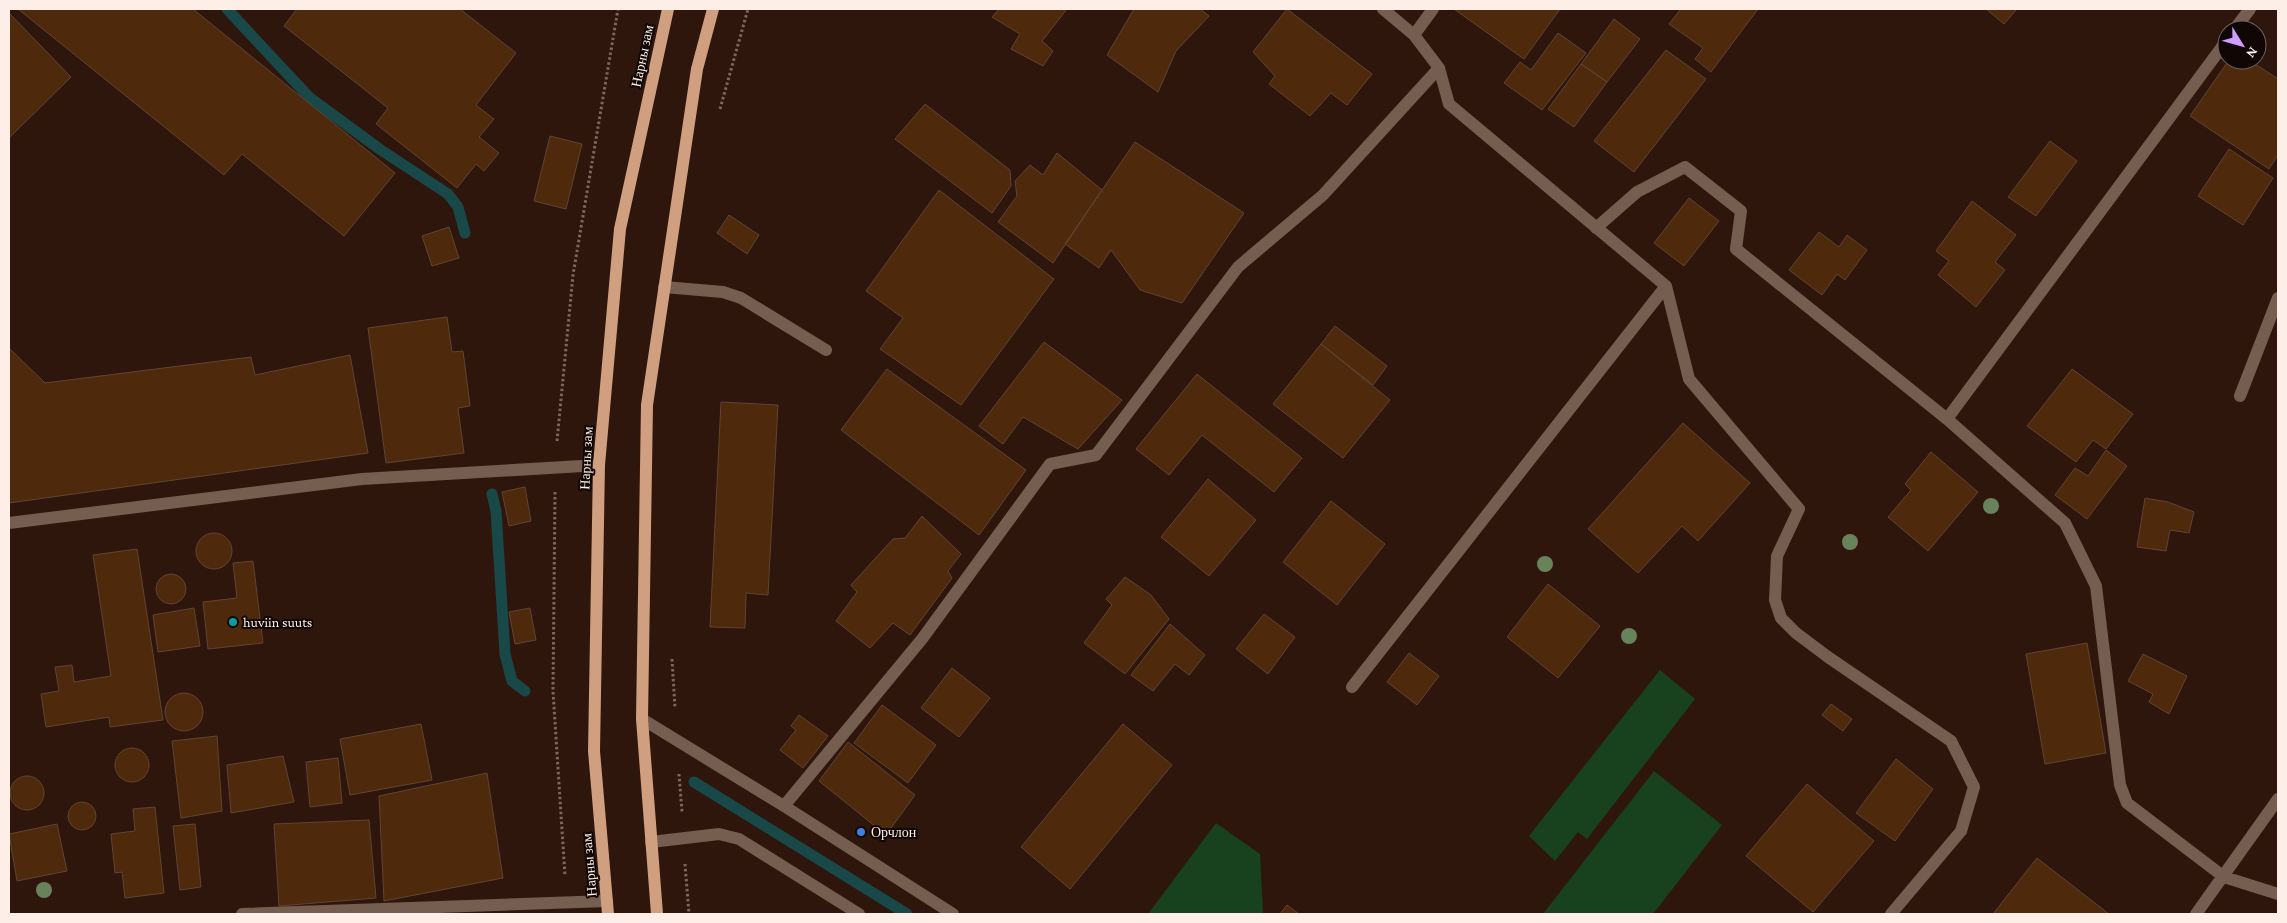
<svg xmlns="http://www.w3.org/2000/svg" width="2287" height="923" font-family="'Crimson Pro',serif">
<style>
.green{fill:#18421d}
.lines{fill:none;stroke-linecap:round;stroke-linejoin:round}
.stream{stroke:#184848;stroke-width:11}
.building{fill:#4e290c;stroke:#5f4534}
.path{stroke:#7d685f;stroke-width:3;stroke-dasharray:2.5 2.5;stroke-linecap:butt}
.lane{stroke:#755e4f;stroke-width:12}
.street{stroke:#755e4f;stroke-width:12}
.primary{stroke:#cf9f7f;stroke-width:12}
.tree{fill:#68835b}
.culture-dot{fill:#0f9aa8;stroke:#100603;stroke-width:2}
.shop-dot{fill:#3f7fe0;stroke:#100603;stroke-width:2}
.labels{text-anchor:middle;stroke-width:4;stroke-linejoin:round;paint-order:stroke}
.street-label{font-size:14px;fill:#fdeee8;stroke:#100603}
.poi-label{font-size:14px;fill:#fdeee8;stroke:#100603;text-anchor:start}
</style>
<rect width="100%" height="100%" fill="#2f160c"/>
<path class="green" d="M1660,670L1695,699L1587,839L1578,832L1555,861L1529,836Z
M1654,771L1722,825L1653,914H1543Z
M1216,823L1260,854L1263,914H1148Z"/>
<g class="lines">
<path class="stream" d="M227,9L310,98L381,150L448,194L458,207L465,233
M492,494L496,511L505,654L512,681L525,691
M694,782L907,914"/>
</g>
<path class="building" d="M18,9H193L395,173L344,236L242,154L224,175Z
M297,9H460L516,53L476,105L494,119L479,137L499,153L484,171L476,164L457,188L376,124L388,108L284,26Z
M999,9H1067L1042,41L1053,51L1043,66L1011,49L1020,34L992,17Z
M1134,9H1200L1209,16L1176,51L1158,92L1107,55Z
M1287,9L1372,74L1347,105L1331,93L1310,116L1269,84L1275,76L1253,52Z
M1454,9H1560L1524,59Z
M1681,9H1758L1711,72L1695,59L1703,48L1669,24Z
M1986,9H2017L2004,24Z
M9,13L71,77L9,138Z
M1614,19L1640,39L1607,82L1581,64Z
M1558,33L1586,53L1542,110L1504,83L1520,62L1531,70Z
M1666,50L1706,79L1634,172L1594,141Z
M2229,60H2249L2278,79V155L2269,169L2190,116Z
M1581,64L1607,82L1574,127L1548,109Z
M925,104L1010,170L1011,186L992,213L895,139Z
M550,136L582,144L566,209L534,201Z
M2050,141L2077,161L2036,216L2008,197Z
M1135,142L1244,213L1182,303L1140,290L1111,250L1099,268L1065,244Z
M2229,149L2273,178L2243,225L2198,196Z
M1057,153L1102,190L1053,263L998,222L1017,196L1015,181L1030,165L1043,175Z
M939,190L1054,279L961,405L880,349L903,318L866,291Z
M1689,198L1719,221L1684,266L1654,243Z
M1972,201L2016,235L1995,262L2005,270L1976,307L1938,275L1949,261L1936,251Z
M729,215L759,235L747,254L717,233Z
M449,227L459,258L432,266L422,236Z
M1819,232L1839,247L1847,235L1867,250L1845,280L1837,274L1822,295L1789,270Z
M447,317L452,352L463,351L470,406L458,408L464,453L386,463L368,328Z
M1335,326L1387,366L1373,385L1321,344Z
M1044,342L1122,400L1078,449L1023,417L1003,444L979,426Z
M1321,344L1390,400L1343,458L1273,404Z
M9,348L45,383L251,357L255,375L350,355L368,453L9,503Z
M887,369L1026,470L979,535L841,430Z
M2072,369L2133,414L2106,449L2093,440L2076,462L2027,426Z
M1197,374L1302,458L1274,492L1202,435L1169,475L1136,449Z
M721,402L778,405L768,595L746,593L745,628L710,627Z
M1683,423L1750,483L1698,541L1682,526L1638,573L1588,529Z
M2106,450L2127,466L2087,519L2055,495L2075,468L2088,476Z
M1931,452L1978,492L1928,551L1888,517L1911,490L1905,484Z
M1208,479L1256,520L1209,576L1161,537Z
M525,487L531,521L509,526L502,492Z
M2145,498L2168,502L2194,512L2189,533L2170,530L2166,551L2137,547Z
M1331,501L1385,544L1337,605L1283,562Z
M922,516L961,554L948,571L952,578L910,635L893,623L870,648L836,621L857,592L851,585L893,539L905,538Z
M196 551a18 18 0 1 1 36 0a18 18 0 1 1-36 0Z
M137,549L163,720L110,727L109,717L46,727L41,694L59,691L55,667L72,665L74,682L111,676L93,555Z
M253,561L263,643L208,649L203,602L237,598L233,563Z
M156 589a15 15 0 1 1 30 0a15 15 0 1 1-30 0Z
M1125,577L1151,595L1169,619L1125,674L1084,643L1112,605L1106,599Z
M1548,584L1600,626L1558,678L1507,637Z
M194,608L200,646L158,652L153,615Z
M530,608L536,640L515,644L509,612Z
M1264,614L1295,637L1268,674L1236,649Z
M1170,624L1205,655L1189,675L1175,664L1153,691L1131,675Z
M2087,643L2106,753L2045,764L2026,654Z
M1409,653L1439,676L1417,705L1387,682Z
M2143,654L2187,676L2169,714L2149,702L2153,694L2128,681Z
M952,668L990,698L959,737L921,708Z
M165 712a19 19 0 1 1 38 0a19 19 0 1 1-38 0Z
M1831,704L1852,719L1843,731L1822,715Z
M882,705L936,745L908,783L854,743Z
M799,715L828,736L803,768L780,750L796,730L791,726Z
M421,724L432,780L350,795L340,739Z
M1123,724L1172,765L1070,889L1021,847Z
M217,736L222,811L181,818L172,741Z
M848,742L915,795L886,835L819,781Z
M115 765a17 17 0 1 1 34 0a17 17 0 1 1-34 0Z
M283,756L294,802L231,813L227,765Z
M338,758L342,803L310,807L306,762Z
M1896,759L1933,789L1895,841L1856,813Z
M487,773L503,878L384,901L379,796Z
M10 793a17 17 0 1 1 34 0a17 17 0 1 1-34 0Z
M1807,784L1874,841L1813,912L1746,856Z
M68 816a14 14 0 1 1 28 0a14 14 0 1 1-28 0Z
M155,807L164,893L125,898L122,872L115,873L111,834L135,831L133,809Z
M369,820L376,898L279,906L274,824Z
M57,824L67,871L17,881L9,834Z
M195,824L201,887L180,890L173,826Z
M2037,858L2109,914H1993Z
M1287,905L1299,914H1280Z"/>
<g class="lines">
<path class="path" d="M720,109L748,9
M557,441L573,275L618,9
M555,492L553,691L565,876
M672,659L675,708
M679,774L682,812
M685,864L689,914"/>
<path class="lane" d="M664,287L723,292L741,298L826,350"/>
<path class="street" d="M1383,9L1414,35L1439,68L1449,104L1666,286L1689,379L1799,509L1777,556L1775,600L1781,618L1796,633L1828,657L1951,741L1974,787L1961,831L1891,914
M2234,30L2250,9
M1414,35L1433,9
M1596,228L1637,192L1685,167L1741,211L1736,249L1947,419L2065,523L2096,586L2120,785L2127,803L2224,877L2278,894
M2240,396L2278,298
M1947,419L2227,40
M9,523L362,479L599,465
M1352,687L1666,286
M642,719L784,806L953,914
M784,806L922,639L1050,464L1096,455L1238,267L1323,195L1439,68
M651,842L719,834L739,839L859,914
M242,914L607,901
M2196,914L2278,799"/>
<path class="primary" d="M608,914L594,751L599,465L620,229L668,9
M657,914L642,719L647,405L697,69L713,9"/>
</g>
<g class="tree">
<circle cx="1991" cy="506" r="8"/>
<circle cx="1850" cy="542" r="8"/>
<circle cx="1545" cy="564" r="8"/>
<circle cx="1629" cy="636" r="8"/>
<circle cx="44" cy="890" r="8"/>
</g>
<circle class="culture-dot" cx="233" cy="622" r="5"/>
<circle class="shop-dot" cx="861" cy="832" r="5"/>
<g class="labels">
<g class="street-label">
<text transform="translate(642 56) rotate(-78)" y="5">Нарны зам</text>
<text transform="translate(586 458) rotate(-87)" y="5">Нарны зам</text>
<text transform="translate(589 865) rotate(-95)" y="5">Нарны зам</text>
</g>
<g class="poi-label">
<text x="243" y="627">huviin suuts</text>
<text x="871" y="837">Орчлон</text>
</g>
</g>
<rect width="2287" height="923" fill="none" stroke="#fdeee8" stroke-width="20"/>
<g transform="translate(2242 45) rotate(127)"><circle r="24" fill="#100603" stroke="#6f635f"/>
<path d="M0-4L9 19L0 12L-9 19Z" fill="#d09dfe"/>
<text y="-8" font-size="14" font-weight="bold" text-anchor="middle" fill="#fdeee8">N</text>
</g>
</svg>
